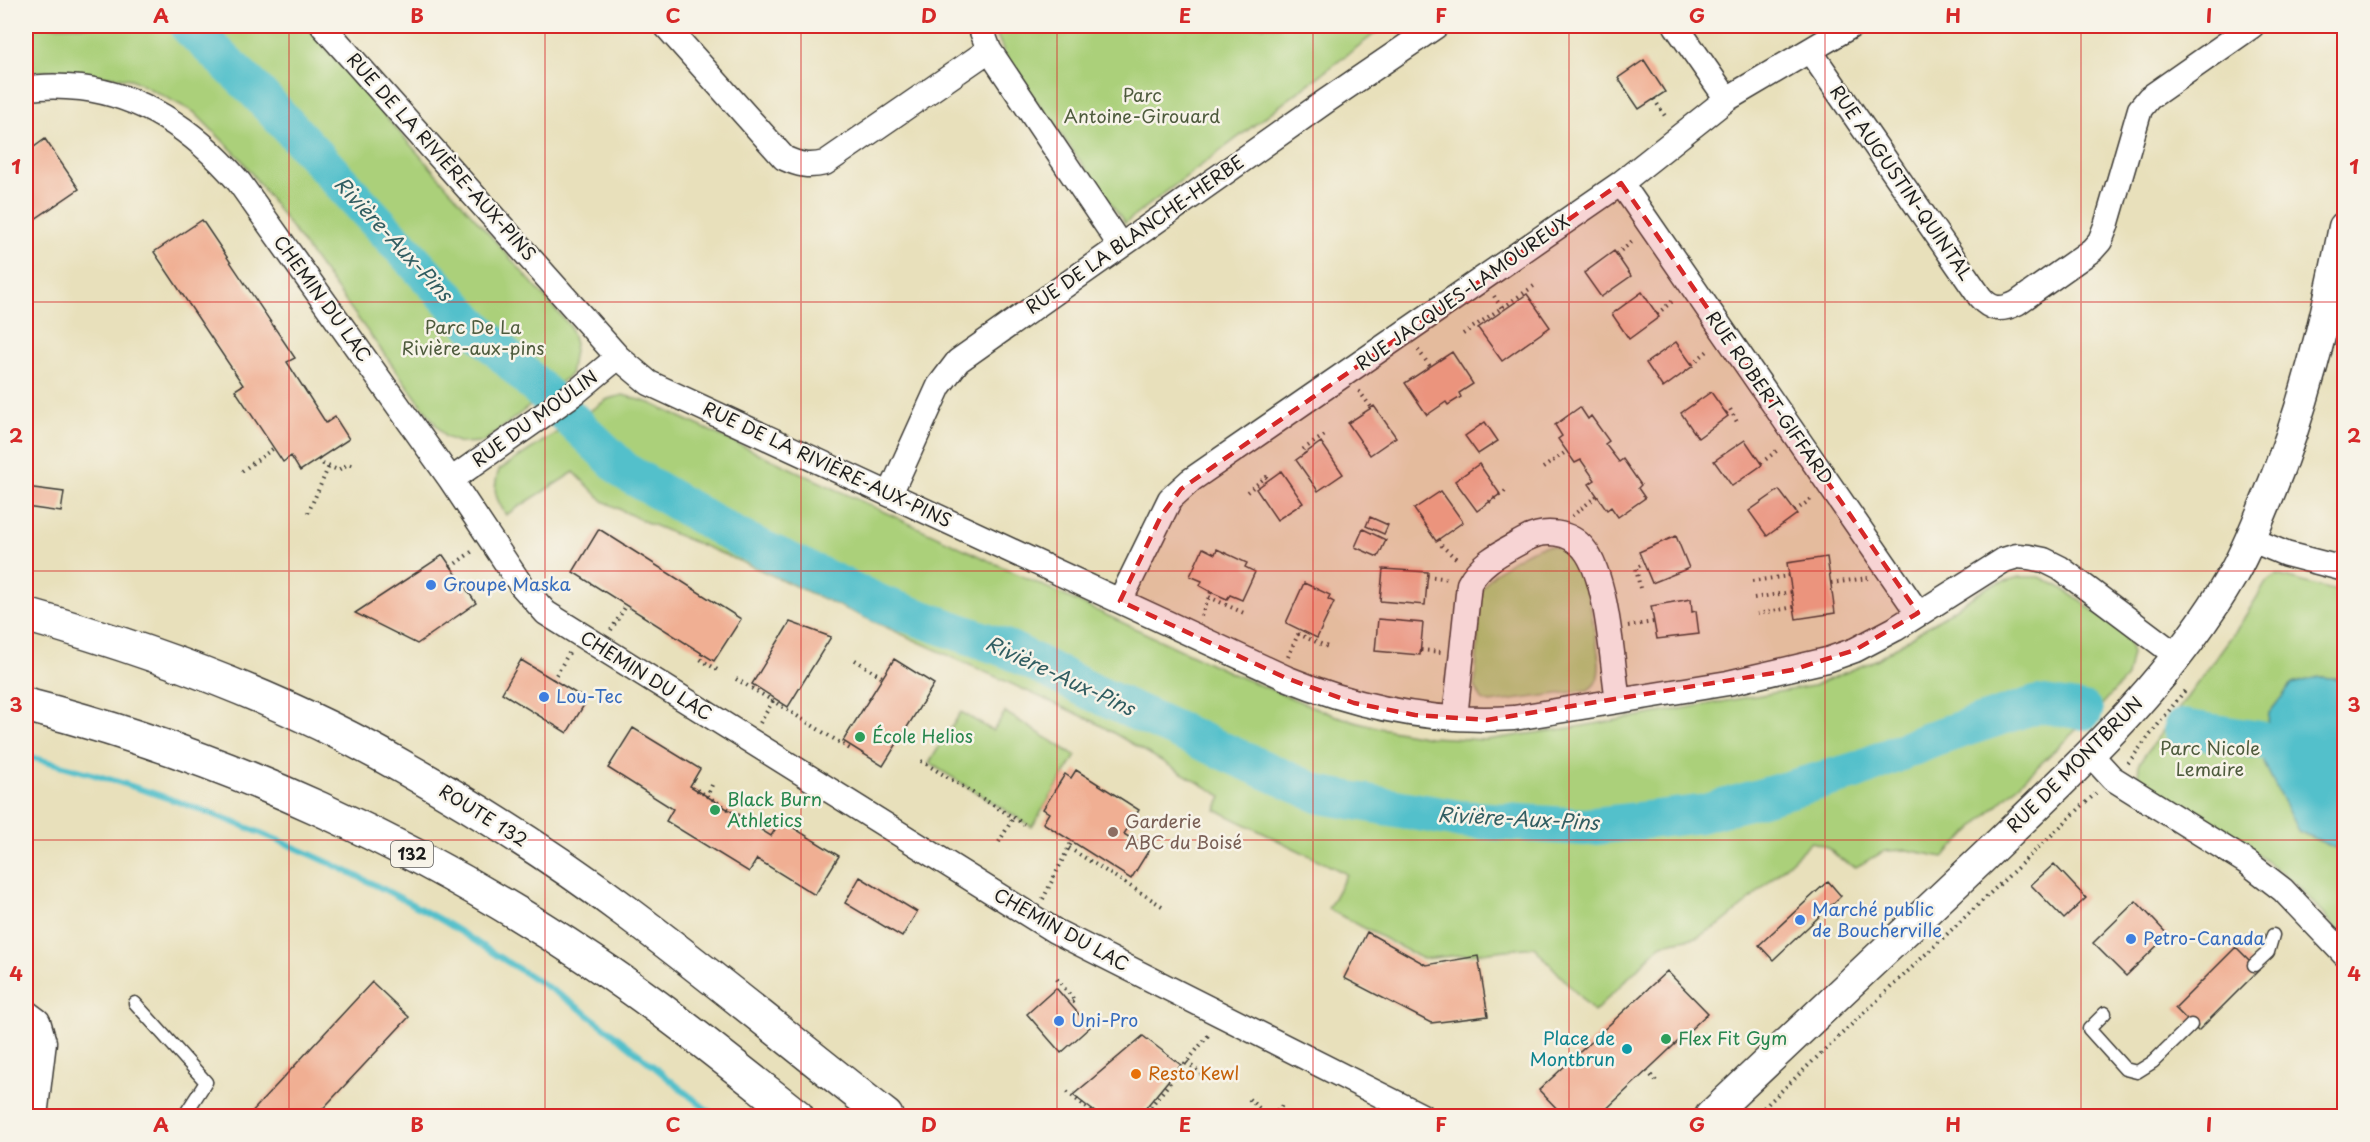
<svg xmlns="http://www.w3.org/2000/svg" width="2370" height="1142" font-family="'Playpen Sans',sans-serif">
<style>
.green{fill:#abd07a;stroke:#64764b;stroke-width:1.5}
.water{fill:#53c0cb;stroke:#386e74;stroke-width:1.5}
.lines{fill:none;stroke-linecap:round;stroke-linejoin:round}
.stream{stroke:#53c0cb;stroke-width:6}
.river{stroke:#53c0cb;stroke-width:38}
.building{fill:#f0af93}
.service-casing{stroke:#3b3934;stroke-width:15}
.minor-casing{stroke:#3b3934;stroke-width:27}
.tertiary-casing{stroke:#3b3934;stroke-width:33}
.motorway-casing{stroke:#3b3934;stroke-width:36}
.path{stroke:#3b3934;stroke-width:4;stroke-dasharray:1.5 4.5;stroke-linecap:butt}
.service{stroke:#fff;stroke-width:12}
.minor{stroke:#fff;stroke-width:24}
.tertiary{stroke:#fff;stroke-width:30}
.motorway{stroke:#fff;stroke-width:33}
.marked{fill:#d62828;fill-opacity:0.2;stroke:#d62828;stroke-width:4.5;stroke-dasharray:12 8;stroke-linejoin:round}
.grid{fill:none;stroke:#d62828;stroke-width:1.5;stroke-opacity:0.55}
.shop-dot{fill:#3f7fe0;stroke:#f7f3e8;stroke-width:2}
.leisure-dot{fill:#2e9e5b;stroke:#f7f3e8;stroke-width:2}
.education-dot{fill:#8d6e63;stroke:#f7f3e8;stroke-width:2}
.culture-dot{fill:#0f9aa8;stroke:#f7f3e8;stroke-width:2}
.food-dot{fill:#e8710a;stroke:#f7f3e8;stroke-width:2}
.labels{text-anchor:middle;stroke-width:5;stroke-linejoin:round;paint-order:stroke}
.shield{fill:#f7f3e8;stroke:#5e5c59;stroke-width:1.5}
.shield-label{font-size:16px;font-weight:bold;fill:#1c1c1c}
.park-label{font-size:18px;fill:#4e5b3d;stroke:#f7f3e8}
.street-label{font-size:18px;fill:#1c1c1c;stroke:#f7f3e8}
.shop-label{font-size:18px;fill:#366cbe;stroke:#f7f3e8;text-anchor:start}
.leisure-label{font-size:18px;fill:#27864d;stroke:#f7f3e8;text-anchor:start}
.education-label{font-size:18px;fill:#785e54;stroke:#f7f3e8;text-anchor:start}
.culture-label{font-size:18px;fill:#0d838f;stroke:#f7f3e8;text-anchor:end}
.food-label{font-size:18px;fill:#c56008;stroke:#f7f3e8;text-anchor:start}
.water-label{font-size:20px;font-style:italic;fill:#325e62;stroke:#f7f3e8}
.neatline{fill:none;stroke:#d62828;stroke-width:2}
.grid-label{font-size:20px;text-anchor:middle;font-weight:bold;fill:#d62828}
</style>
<rect width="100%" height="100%" fill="#f7f3e8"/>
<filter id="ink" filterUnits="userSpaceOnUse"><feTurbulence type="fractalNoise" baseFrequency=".0167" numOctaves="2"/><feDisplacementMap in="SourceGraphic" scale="12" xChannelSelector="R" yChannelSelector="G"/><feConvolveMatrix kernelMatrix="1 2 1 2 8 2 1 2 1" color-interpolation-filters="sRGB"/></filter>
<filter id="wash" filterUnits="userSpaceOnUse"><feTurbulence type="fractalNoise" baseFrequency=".008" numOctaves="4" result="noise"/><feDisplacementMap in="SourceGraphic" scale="24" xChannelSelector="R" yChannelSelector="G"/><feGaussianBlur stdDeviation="1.35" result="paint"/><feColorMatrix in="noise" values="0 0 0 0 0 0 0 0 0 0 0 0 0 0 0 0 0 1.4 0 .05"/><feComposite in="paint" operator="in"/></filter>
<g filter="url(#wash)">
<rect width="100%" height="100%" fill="#e8e0bb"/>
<path class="green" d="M26,26H306L570,326L575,344L570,375L483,442L461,443L445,437L241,159L194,112L131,79L55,70L26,74Z
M993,26H1385L1125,223L1009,63Z
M623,395L650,403L1233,674L1333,715L1380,728L1429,737L1486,740L1577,727L1813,686L1878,659L1989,586L2019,577H2040L2060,587L2126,634L2132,653L2127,677L2100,707L1943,857L1907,850L1885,851L1856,867C1835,861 1834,845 1811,842L1742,907L1719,925L1697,937L1662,944L1594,1012L1534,947L1423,959L1328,909L1347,874L1216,810L1222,797L1220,795L1093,721L749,565L641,520L603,501L574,472L506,515C495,497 492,491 499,470L608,399Z
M1548,545C1586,549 1590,605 1595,634C1597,647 1601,662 1598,676C1597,683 1593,686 1588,690L1490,703L1482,700L1475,686L1481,591C1490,572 1528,548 1548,545Z
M2277,575L2344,593V679L2319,677L2298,831L2344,852V936L2295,883L2246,846L2200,819L2138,777L2139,763L2239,626L2267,581Z
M961,712L993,731L1005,712L1076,756L1032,827L929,763Z"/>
<path class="water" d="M2319,677L2344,679V852L2298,831L2264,763L2269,713L2292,684Z"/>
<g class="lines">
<path class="stream" d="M26,756C168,792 306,845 434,916C456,928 476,942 496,955C528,975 561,994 591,1017C634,1048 673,1084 715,1116"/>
<path class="river" d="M188,26L256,91L474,326L626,472L737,537L883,605L1010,650L1092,692L1321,795L1459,819L1585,827L1701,814L1855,771L1935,738L2038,704L2084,711
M2182,728L2311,748L2344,761"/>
</g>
<g id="blocks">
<path class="building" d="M1644,60L1665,92L1639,109L1618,78Z
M45,139L79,189L26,225V153Z
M202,220L295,358L287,362L326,423L335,417L349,439L300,471L291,456L283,462L235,390L243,385L154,252Z
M1614,251L1631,276L1601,297L1584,273Z
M1642,292L1659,317L1629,339L1612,314Z
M1527,294L1550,327L1502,361L1478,328Z
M1676,342L1693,366L1663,388L1646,363Z
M1452,352L1473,384L1459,393L1461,397L1448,405L1446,402L1427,415L1405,383Z
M1711,392L1728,416L1698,438L1681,413Z
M1374,406L1396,437L1370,455L1348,423Z
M1580,407L1588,419L1591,416L1609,441L1605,444L1619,462L1623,459L1641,485L1638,488L1645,498L1618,517L1611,507L1607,510L1589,484L1595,480L1581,460L1575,463L1558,439L1562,436L1555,425Z
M1485,422L1498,441L1478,454L1465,436Z
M1745,440L1762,465L1732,486L1714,461Z
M1321,442L1343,474L1318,491L1296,460Z
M1479,464L1500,494L1477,511L1455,481Z
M1281,471L1303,503L1277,520L1256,489Z
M26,487L64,492L61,512L26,507Z
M1779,490L1797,514L1767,536L1749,511Z
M1441,491L1463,522L1436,541L1414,509Z
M1370,517L1388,525L1384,534L1366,526Z
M599,529L741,619L714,661L573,572Z
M1363,529L1386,540L1378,557L1355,547Z
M1676,536L1689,568L1652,583L1639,552Z
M1203,548L1215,554L1217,549L1247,563L1245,567L1255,572L1242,600L1230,595L1227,599L1211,592L1200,586L1202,581L1190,576Z
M443,555L476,603L417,644L355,613Z
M1827,557L1835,613L1796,619L1787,563Z
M1383,569L1428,572L1425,605L1380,601Z
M1304,583L1330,595L1328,599L1334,602L1317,638L1286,623Z
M1691,599L1692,612L1696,611L1699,634L1657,639L1651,606Z
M1378,619L1423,623L1420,655L1375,651Z
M790,622L831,637L788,707L752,684Z
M894,659L934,684L883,766L843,741Z
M521,660L587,700L567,733L502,693Z
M633,728L700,769L690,786L734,813L771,836L781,820L839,856L815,895L757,859L749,872L666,821L673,809L608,768Z
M1076,770L1139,810L1124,834L1149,850L1131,879L1043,823L1049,813L1043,809L1065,774L1071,778Z
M2054,864L2086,898L2064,919L2031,885Z
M860,877L917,912L902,937L845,903Z
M1828,881L1841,896L1773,960L1759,945Z
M2136,901L2168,935L2126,976L2093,943Z
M1367,932L1426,965L1478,956L1488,1016L1431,1023L1344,978Z
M2236,947L2259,970L2198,1031L2175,1008Z
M1667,971L1708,1013L1599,1116H1564L1539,1090Z
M372,982L409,1017L316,1116H248Z
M1056,988L1090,1027L1061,1053L1027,1014Z
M1143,1036L1181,1065L1139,1116H1100L1073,1095Z"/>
</g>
</g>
<g filter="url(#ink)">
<use href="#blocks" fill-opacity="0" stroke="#3b3934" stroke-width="1.5"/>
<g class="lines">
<g class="service-casing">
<path id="service" d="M2254,965L2268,952L2273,935
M135,1003L206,1082L184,1116
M2105,1013L2089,1029L2125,1069L2137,1072L2153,1062L2191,1025"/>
</g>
<g class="minor-casing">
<path id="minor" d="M323,26L618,357L649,383L1286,678C1359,708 1435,723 1514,718L1728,683L1827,660L1855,650L1895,629L2004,560L2017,556L2029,557L2044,560L2060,568L2177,656
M666,26L784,158C799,165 809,167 825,163L989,50
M980,26L989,50L1120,245
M1676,26L1727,99
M1810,51L1980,297C1991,310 2001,311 2017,303L2092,250L2100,241L2106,226L2140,109L2149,98L2252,26
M26,89C44,85 62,86 81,88C146,96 197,133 239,182L451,480L521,585L546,613L1055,931L1422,1116
M1621,183L1918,613
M451,480L576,392L618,357
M890,494L939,386L958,361L1326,101L1436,26
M2250,539L2286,554L2344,569
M1120,601L1170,499L1191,480L1621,183L1727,99L1851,26
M1455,718L1469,584C1481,561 1503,552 1526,539C1544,529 1570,531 1584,549C1608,578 1612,663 1618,701
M2091,755L2112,778L2248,863L2283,890L2344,954
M26,1012L38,1021L44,1042L35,1116"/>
</g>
<g class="tertiary-casing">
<path id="tertiary" d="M1710,1116C1801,1030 1893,943 1984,857C2075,769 2169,685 2233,574C2247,550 2257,523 2268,497C2304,410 2326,319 2344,227"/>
</g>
<g class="motorway-casing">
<path id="motorway" d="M26,615C158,652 289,701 408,770C484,813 559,861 628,913C716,979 800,1049 886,1116
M26,705C227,756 419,845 592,961C663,1008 730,1063 797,1116"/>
</g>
<path class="path" d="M1654,99L1667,119
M1616,254L1635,240
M1494,296L1503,310
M1657,314L1675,299
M1463,334L1534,286
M1418,350L1430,366
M1692,364L1710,349
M1359,391L1371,407
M1726,413L1730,409L1737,422
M1305,454L1302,450L1328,433
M319,459L323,464L338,470L348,464L354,466
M1761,463L1779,449
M1543,468L1567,451
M242,471L274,448
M1247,492L1266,477L1269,480
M1489,502L1507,490
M1795,511L1814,497
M308,513L329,466
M1572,516L1597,496
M1438,540L1442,546L1459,561
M451,567L474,550
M1427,576L1449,579
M1752,581L1789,576
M1831,583L1868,578
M1640,588L1636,568L1644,563
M1209,597L1246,614
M1754,598L1792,592
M1757,614L1794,607
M1201,616L1211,592
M1628,626L1654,622
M611,630L626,606
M1298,634L1330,648
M1421,650L1441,652
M702,654L700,659L719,671
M1288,657L1300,630
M855,660L882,677
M736,679L773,701L775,698
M553,680L569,653
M760,723L773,701L850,749L852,747
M921,761L1024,824
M2128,763L2186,689
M712,785L707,796L761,829L767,820
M697,790L707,796
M999,842L1013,818
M1069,848L1162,906
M1043,899L1072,841
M1057,979L1075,1001L1070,1004
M1187,1062L1209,1081
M1647,1071L1656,1081
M1067,1092L1097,1116
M1249,1099L1268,1116
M1143,1116L1211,1032
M1273,1116L1284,1103
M1755,1116L2096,793"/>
<use href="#service" class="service"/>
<use href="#minor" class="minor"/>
<use href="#tertiary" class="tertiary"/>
<use href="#motorway" class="motorway"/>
</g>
</g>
<path class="marked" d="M1621,183L1918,613L1855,650L1792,670L1487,720L1415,715L1354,703L1286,678L1120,601L1161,516L1181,489Z"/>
<path class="grid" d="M289,26V1116M545,26V1116M801,26V1116M1057,26V1116M1313,26V1116M1569,26V1116M1825,26V1116M2081,26V1116M26,302H2344M26,571H2344M26,840H2344"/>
<g class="shop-dot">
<circle cx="431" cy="585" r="6"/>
<circle cx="544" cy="697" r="6"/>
<circle cx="1800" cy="920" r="6"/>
<circle cx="2131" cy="939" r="6"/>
<circle cx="1059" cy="1021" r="6"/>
</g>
<g class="leisure-dot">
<circle cx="860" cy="737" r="6"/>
<circle cx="715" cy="810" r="6"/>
<circle cx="1666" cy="1039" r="6"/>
</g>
<circle class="education-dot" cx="1113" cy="832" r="6"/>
<circle class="culture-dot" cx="1627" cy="1049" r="6"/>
<circle class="food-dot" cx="1136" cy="1074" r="6"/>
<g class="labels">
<rect class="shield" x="391" y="841" width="42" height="26" rx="4.5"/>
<g class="shield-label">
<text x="412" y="860">132</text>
</g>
<g class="park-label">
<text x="1142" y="102">Parc<tspan x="1142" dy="21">Antoine-Girouard</tspan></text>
<text x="473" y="334">Parc De La<tspan x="473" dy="21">Rivière-aux-pins</tspan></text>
<text x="2210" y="755">Parc Nicole<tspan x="2210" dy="21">Lemaire</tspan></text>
</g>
<g class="street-label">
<text transform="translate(441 157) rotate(48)" y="6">RUE DE LA RIVIÈRE-AUX-PINS</text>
<text transform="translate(1901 183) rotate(55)" y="6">RUE AUGUSTIN-QUINTAL</text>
<text transform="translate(1135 235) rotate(-35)" y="6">RUE DE LA BLANCHE-HERBE</text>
<text transform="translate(1463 293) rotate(-35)" y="6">RUE JACQUES-LAMOUREUX</text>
<text transform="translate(322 299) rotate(54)" y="6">CHEMIN DU LAC</text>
<text transform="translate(1769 398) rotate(55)" y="6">RUE ROBERT-GIFFARD</text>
<text transform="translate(535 419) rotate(-36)" y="6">RUE DU MOULIN</text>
<text transform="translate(827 465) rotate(25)" y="6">RUE DE LA RIVIÈRE-AUX-PINS</text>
<text transform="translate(646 676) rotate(32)" y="6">CHEMIN DU LAC</text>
<text transform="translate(2075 765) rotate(-45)" y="6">RUE DE MONTBRUN</text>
<text transform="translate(483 816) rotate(32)" y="6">ROUTE 132</text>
<text transform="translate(1061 930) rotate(29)" y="6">CHEMIN DU LAC</text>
</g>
<g class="shop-label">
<text x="443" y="591">Groupe Maska</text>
<text x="556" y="703">Lou-Tec</text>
<text x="1812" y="916">Marché public<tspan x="1812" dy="21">de Boucherville</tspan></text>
<text x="2143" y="945">Petro-Canada</text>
<text x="1071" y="1027">Uni-Pro</text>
</g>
<g class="leisure-label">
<text x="872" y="743">École Helios</text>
<text x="727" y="806">Black Burn<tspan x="727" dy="21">Athletics</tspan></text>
<text x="1678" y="1045">Flex Fit Gym</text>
</g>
<g class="education-label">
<text x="1125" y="828">Garderie<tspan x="1125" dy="21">ABC du Boisé</tspan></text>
</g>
<g class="culture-label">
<text x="1615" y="1045">Place de<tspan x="1615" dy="21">Montbrun</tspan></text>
</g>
<g class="food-label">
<text x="1148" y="1080">Resto Kewl</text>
</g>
<g class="water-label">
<text transform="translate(393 239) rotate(47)" y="7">Rivière-Aux-Pins</text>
<text transform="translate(1060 676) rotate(25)" y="7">Rivière-Aux-Pins</text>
<text transform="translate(1518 819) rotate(3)" y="7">Rivière-Aux-Pins</text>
</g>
</g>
<rect width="2370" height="1142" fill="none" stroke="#f7f3e8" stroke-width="66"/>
<rect x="33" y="33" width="2304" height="1076" class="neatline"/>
<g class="grid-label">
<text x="161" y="23">A</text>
<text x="417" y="23">B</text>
<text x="673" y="23">C</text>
<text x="929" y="23">D</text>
<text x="1185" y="23">E</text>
<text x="1441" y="23">F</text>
<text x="1697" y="23">G</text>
<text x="1953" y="23">H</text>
<text x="2209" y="23">I</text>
<text x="16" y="174">1</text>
<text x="2354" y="174">1</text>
<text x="16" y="443">2</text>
<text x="2354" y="443">2</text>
<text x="16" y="712">3</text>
<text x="2354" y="712">3</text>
<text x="16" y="981">4</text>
<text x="2354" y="981">4</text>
<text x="161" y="1132">A</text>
<text x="417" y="1132">B</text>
<text x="673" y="1132">C</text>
<text x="929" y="1132">D</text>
<text x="1185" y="1132">E</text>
<text x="1441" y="1132">F</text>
<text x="1697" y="1132">G</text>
<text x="1953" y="1132">H</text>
<text x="2209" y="1132">I</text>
</g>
</svg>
